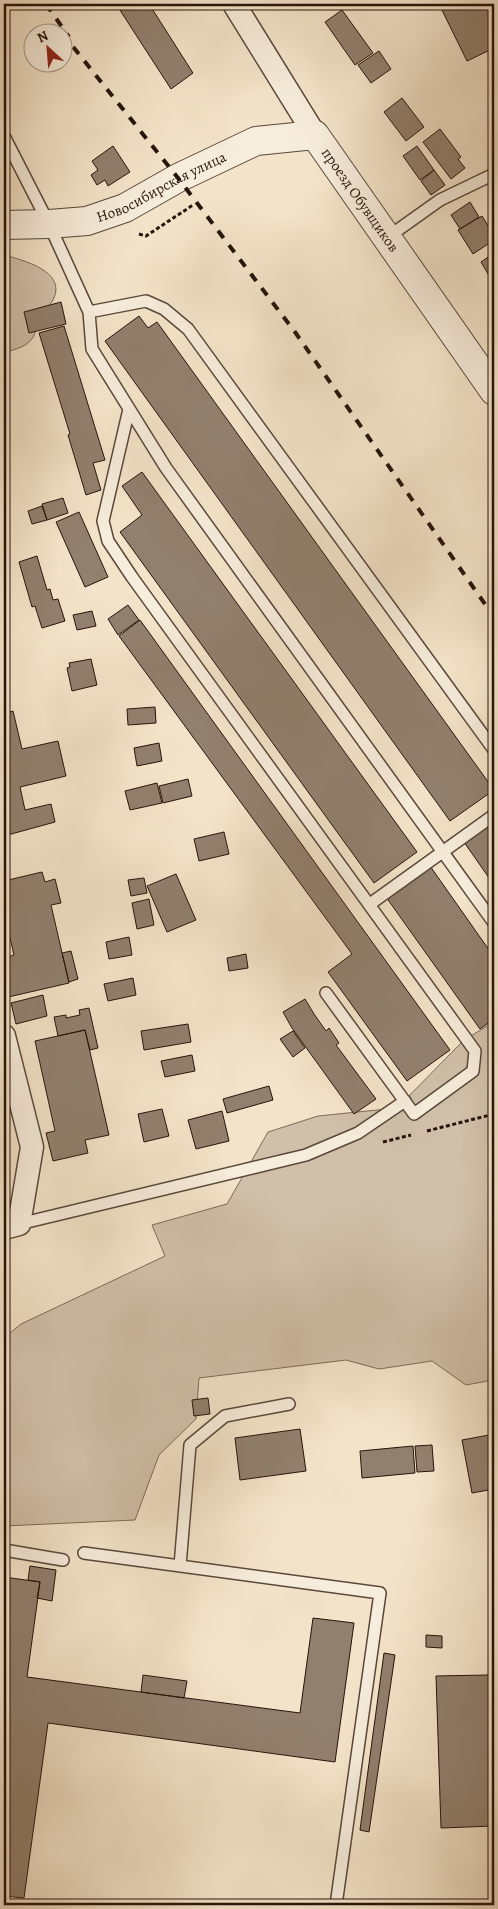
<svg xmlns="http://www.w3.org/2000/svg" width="498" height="1909" font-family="Alegreya,serif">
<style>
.green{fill:#d0c0a9;stroke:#7c6a5a}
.building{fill:#91806e;stroke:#27130b}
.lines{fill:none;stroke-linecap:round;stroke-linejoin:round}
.service-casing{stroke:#5a473a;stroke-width:14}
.minor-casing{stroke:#5a473a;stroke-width:25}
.tertiary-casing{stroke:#5a473a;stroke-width:30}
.path{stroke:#27130b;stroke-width:3;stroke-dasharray:4 2.5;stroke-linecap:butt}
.service{stroke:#f7eddc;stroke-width:11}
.minor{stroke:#f7eddc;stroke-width:22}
.tertiary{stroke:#f7eddc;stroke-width:28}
.rail{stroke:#27130b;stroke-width:4;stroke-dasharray:9 9;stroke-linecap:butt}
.labels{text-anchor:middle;stroke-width:4;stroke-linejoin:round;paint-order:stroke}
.street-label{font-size:15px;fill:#27130b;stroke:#f7eddc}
</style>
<rect width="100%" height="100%" fill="#f3e4c9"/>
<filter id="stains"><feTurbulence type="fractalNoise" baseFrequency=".004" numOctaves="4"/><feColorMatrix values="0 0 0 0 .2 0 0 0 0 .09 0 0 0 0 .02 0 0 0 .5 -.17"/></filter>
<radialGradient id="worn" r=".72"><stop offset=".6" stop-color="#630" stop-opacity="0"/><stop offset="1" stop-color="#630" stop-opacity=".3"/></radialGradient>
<path class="green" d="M4,255C22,260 68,271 53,300C49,307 43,311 39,318C37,323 36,328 35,333C31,346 15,350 4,352Z
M494,1022V1370L493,1380L466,1385L432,1361L379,1369L346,1360L199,1378L196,1419L159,1455L135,1520L4,1526V1338L21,1324L165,1256L152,1225L227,1204L268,1132L318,1116L397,1108L464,1040Z"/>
<path class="building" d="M116,4H149L193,73L171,89Z
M439,4H494V48L467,61Z
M342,10L373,53L355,65L325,22Z
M379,51L391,69L371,83L358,65Z
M402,98L424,127L406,141L384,112Z
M440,129L461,157L458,159L465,168L451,179L423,142Z
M113,146L130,172L108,186L105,180L97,185L91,175L98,170L92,161Z
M417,146L434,170L420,180L403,156Z
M434,170L445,185L431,195L421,181Z
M470,202L479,217L460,229L451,215Z
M482,216L494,235V240L473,254L458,230Z
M494,253V284L481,262Z
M61,302L66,324L29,333L24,312Z
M139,316L148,328L157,322L494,790L450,821L105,341Z
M64,326L105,460L93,463L101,490L86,495L68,435L70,434L39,333Z
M142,472L417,852L374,883L120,532L142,515L122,486Z
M63,498L68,513L47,520L42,504Z
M42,506L47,520L32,524L28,511Z
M79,512L108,577L85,587L56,522Z
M37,556L47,590L50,589L53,600L58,599L65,621L42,628L35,606L32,607L19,562Z
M128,605L139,620L118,635L108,619Z
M92,611L96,626L77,630L73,615Z
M140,620L450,1050L407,1081L328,972L352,954L119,636Z
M91,659L97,685L72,691L67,668L70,667L69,663Z
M155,707L156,723L128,725L127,709Z
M13,711L22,749L58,741L66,776L20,787L25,810L51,804L55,822L4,836V714Z
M159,743L162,761L137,766L134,748Z
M188,779L192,796L163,803L159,786Z
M157,783L162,803L130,810L125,791Z
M494,820V885L464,842Z
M224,832L229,854L199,861L194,839Z
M430,866L494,957V1019L480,1029L386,897Z
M42,872L45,882L55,879L61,903L51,905L69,983L4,998V958L14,955L4,913V881Z
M176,874L196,920L167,932L147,886Z
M144,878L147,893L131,896L128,880Z
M149,899L154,925L137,929L132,903Z
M129,937L132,955L109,959L106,942Z
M71,951L78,979L69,982L62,953Z
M246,954L248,968L229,971L227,958Z
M133,978L136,995L108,1001L104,984Z
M43,995L47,1016L16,1024L11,1003Z
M305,999L314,1014L326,1031L329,1028L339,1043L336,1045L376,1099L354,1114L292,1028L283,1012Z
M89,1008L98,1048L90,1050L85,1030L58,1036L54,1017L66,1015V1018L80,1015L79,1010Z
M188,1024L191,1042L144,1050L141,1031Z
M85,1030L109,1135L85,1140L88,1153L53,1161L46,1133L55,1131L35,1041Z
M293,1031L305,1048L293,1057L280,1039Z
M192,1055L195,1071L165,1077L161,1061Z
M269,1086L273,1100L227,1113L223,1099Z
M162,1109L169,1136L144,1142L138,1114Z
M222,1111L229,1141L196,1149L188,1120Z
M208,1398L210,1414L194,1416L192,1400Z
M300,1429L306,1471L240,1480L235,1438Z
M489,1435L494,1463V1489L472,1493L462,1440Z
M432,1445L434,1471L417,1472L415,1446Z
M413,1446L415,1473L362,1478L360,1451Z
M30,1566L56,1570L52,1601L37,1598L40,1582L28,1580Z
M4,1577L40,1582L27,1677L300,1713L313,1618L354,1623L335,1762L48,1723L24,1898L4,1896Z
M426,1635L442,1636V1648L426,1647Z
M384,1653L395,1655L369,1832L360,1830Z
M143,1675L187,1681L184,1698L141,1692Z
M489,1675L494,1826L441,1828L436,1676Z"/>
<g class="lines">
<g class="service-casing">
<path id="service" d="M4,136L49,224L89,312L92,349L166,468L494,923
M388,237L440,200L494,174
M89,312L146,301L164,309L188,329L494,750
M129,409L103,521L108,541L132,577L475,1051L473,1071L414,1114L326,993
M370,904L494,815
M19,1224L306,1155L358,1133L405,1101
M4,1550L63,1560
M84,1553L380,1593L336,1905
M180,1566L190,1445L225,1416L289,1404"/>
</g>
<g class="minor-casing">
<path id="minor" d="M234,4L315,135
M4,1036L32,1147L19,1224L4,1228"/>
</g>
<g class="tertiary-casing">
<g id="tertiary">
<path id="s1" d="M4,225L49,224L87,221L125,208L178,178L256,141L315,135L494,391"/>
</g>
</g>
<path class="path" d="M139,234L146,236L193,205
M427,1131L494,1114
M383,1142L411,1135"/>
<use href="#service" class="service"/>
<use href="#minor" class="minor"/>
<use href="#tertiary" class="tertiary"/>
<path class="rail" d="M46,4L69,37
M62,33L178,178L295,332L494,617"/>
</g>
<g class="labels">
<g class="street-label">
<text dy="5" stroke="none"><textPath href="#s1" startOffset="165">Новосибирская улица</textPath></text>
<text dy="5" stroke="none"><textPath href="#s1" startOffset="409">проезд Обувщиков</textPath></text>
</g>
</g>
<rect width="498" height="1909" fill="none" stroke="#f3e4c9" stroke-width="20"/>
<rect x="5" y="5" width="488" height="1899" fill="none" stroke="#27130b" stroke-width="2.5"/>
<rect x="10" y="10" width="478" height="1889" fill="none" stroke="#27130b"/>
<g transform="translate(48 48) rotate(334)"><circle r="24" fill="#f7eddc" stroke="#a49688"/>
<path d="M0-4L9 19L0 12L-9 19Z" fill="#8f2418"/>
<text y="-8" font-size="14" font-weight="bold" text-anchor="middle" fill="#27130b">N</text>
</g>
<rect width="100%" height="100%" filter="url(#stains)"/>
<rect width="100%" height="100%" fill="url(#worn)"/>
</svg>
